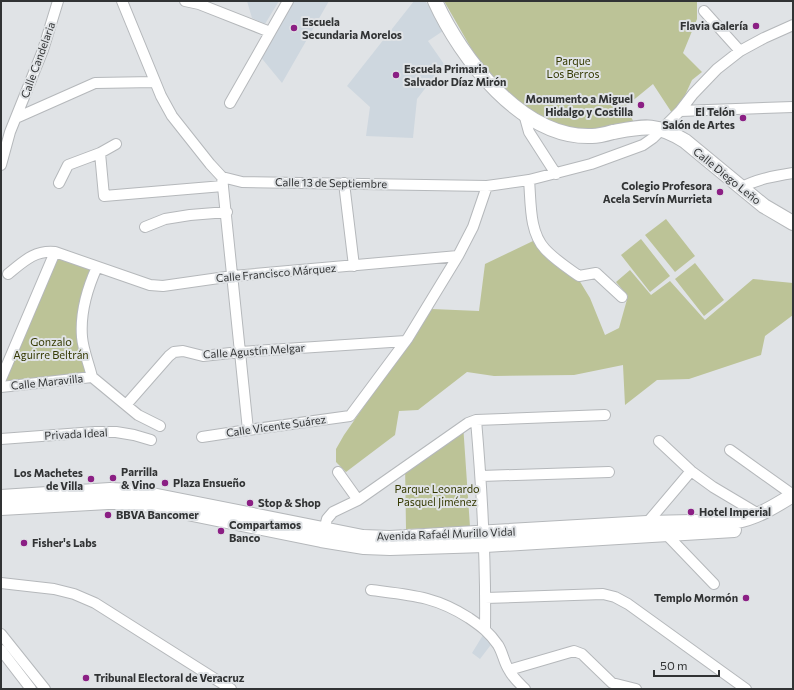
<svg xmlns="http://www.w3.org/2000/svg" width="794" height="690" font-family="Commissioner,sans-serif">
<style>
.built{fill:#ced7df}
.green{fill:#bcc397}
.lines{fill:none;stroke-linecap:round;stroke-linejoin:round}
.minor-casing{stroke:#b5b8bb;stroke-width:12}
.secondary-casing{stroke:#b5b8bb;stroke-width:16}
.minor{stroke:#fff;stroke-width:10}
.secondary{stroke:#fff;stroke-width:14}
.poi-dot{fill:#8b1f84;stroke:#e0e3e6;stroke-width:1.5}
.labels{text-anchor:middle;stroke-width:4;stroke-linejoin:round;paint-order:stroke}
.poi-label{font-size:11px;font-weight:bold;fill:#313334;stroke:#e0e3e6;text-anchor:start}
.street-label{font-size:11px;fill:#313334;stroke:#e0e3e6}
.park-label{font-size:11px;fill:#353a03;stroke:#e0e3e6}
</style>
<rect width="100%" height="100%" fill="#e0e3e6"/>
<path class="built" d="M247,1H279L265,24L252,18Z
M291,1H329L282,83L259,55Z
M414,1H425L446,29L428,41L444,64L417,99L413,138L366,136L370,107L347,86Z
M483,635L493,642L480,659L472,653Z"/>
<path class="green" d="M444,1H697V19L683,53L702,72L692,80L681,104L672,113L653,84L625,107L635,124L570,134L494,88Z
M666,219L695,256L675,272L645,235Z
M641,239L670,276L650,292L621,255Z
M533,241L548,258L579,280L590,298L605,335L619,328L628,296L616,282L630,270L651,295L670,281L705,320L753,279L793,283V315L765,336L761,355L689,379L657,380L625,405L623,365L574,375L494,376L467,372L418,410L399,411L395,435L346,472L336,462V449L344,435L432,309L479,311L485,264Z
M55,252L97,267L82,314L92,377L1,387Z
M695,263L724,300L704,316L675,279Z
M463,424L470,527L406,529L405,462Z"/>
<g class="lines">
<g class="minor-casing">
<path id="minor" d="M122,1L161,96L172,116L210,164L222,177L242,182L487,186L529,180L591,164L643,145L653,138L680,111L693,94L717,69L740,51L764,38L793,25
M185,1L199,4L270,32
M704,11L740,51
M230,103L288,1
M680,111L793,107
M524,114L529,132L556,174
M16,118L95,83L155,82
M100,153L104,196L223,186
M1,165L10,132L43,50L58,1
M222,177L248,430
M529,180C531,202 529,232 545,249C555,260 568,268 579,276L596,273L622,297
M59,183L68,165L100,153L116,144
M344,183L354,266
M740,188C757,179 774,176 793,173
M145,227L165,219L190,215L227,212
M8,274C23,262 34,250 55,252L150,285L163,286L233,276L458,256
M92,377C89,364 83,350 82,337C80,312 87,289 97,267
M92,377L138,415L160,426
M1,379L55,252
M1,387L92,377
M126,405L169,356L174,352L183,351L203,356L240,352L406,341
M476,420C482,490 486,559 485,628
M202,437L248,430L350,416L408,338L458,256L473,227L487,186
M1,439L95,432H116L134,435L151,440
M659,441L691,471L713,487L760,515
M730,450L793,495
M338,472L358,500
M481,476L609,472
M647,523L691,471
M323,534L327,519L333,512L358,500L468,423L476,420L605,415
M666,534L714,584
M1,583L54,589L74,594L95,603L231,689
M371,590C410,595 435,596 469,618C482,627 489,632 498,645C503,653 504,663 509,670C513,678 519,683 525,689
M485,598L603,594L615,597L628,604L746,689
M1,634L45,689
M1,650L31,689
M509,670L574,651L582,654L612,683L636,689"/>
</g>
<g class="secondary-casing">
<path id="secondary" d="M435,1C461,58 522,139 592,136C599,136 606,134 613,132C645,126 656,123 685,141L764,206L793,223
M1,497L110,490L132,491L363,537L390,538L647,523L737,521C758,517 775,506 793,495
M1,508L108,502H133L321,540L364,547L390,548L485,545L734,530"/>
</g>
<use href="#minor" class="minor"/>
<use href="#secondary" class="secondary"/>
</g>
<g class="poi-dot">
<circle cx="756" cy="26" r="4"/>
<circle cx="294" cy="28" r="4"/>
<circle cx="396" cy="75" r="4"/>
<circle cx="641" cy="105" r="4"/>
<circle cx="743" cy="118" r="4"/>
<circle cx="720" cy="192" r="4"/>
<circle cx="113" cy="478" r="4"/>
<circle cx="91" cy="479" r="4"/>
<circle cx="165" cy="483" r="4"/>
<circle cx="250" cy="503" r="4"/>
<circle cx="691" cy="512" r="4"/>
<circle cx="108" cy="515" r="4"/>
<circle cx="221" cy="531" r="4"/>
<circle cx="24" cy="543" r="4"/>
<circle cx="746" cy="598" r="4"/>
<circle cx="86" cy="678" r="4"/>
</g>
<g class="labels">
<g class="poi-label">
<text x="302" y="26">Escuela<tspan x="302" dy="13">Secundaria Morelos</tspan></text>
<text x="748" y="30" text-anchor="end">Flavia Galería</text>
<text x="404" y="73">Escuela Primaria<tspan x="404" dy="13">Salvador Díaz Mirón</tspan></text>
<text x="633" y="103" text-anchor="end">Monumento a Miguel<tspan x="633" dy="13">Hidalgo y Costilla</tspan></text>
<text x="735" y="116" text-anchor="end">El Telón<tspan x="735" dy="13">Salón de Artes</tspan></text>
<text x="712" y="190" text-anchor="end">Colegio Profesora<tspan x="712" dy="13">Acela Servín Murrieta</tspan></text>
<text x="121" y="476">Parrilla<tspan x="121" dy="13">&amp; Vino</tspan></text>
<text x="83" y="477" text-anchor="end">Los Machetes<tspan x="83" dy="13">de Villa</tspan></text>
<text x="173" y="487">Plaza Ensueño</text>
<text x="258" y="507">Stop &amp; Shop</text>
<text x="699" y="516">Hotel Imperial</text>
<text x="116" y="519">BBVA Bancomer</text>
<text x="229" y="529">Compartamos<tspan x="229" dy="13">Banco</tspan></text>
<text x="32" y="547">Fisher's Labs</text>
<text x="738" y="602" text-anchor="end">Templo Mormón</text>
<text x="94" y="682">Tribunal Electoral de Veracruz</text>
</g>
<g class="street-label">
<text transform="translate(38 60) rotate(-70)" y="4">Calle Candelaria</text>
<text transform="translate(727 176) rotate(39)" y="4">Calle Diego Leño</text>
<text transform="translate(331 183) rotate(1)" y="4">Calle 13 de Septiembre</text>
<text transform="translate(276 273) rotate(-5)" y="4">Calle Francisco Márquez</text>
<text transform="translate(254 351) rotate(-4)" y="4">Calle Agustín Melgar</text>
<text transform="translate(47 382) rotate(-6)" y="4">Calle Maravilla</text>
<text transform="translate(276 426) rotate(-8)" y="4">Calle Vicente Suárez</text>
<text transform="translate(76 434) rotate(-3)" y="4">Privada Ideal</text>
<text transform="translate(446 534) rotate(-2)" y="4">Avenida Rafaél Murillo Vidal</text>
</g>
<g class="park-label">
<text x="573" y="65">Parque<tspan x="573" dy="13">Los Berros</tspan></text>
<text x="51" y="346">Gonzalo<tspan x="51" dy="13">Aguirre Beltrán</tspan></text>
<text x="437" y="493">Parque Leonardo<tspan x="437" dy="13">Pasquel Jiménez</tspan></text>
</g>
</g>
<rect width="794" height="690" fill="none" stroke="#313334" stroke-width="4"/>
<path d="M654 670v6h65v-6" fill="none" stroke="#313334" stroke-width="2"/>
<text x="660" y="670" font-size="12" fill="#313334" stroke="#e0e3e6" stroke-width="3" paint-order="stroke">50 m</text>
</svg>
